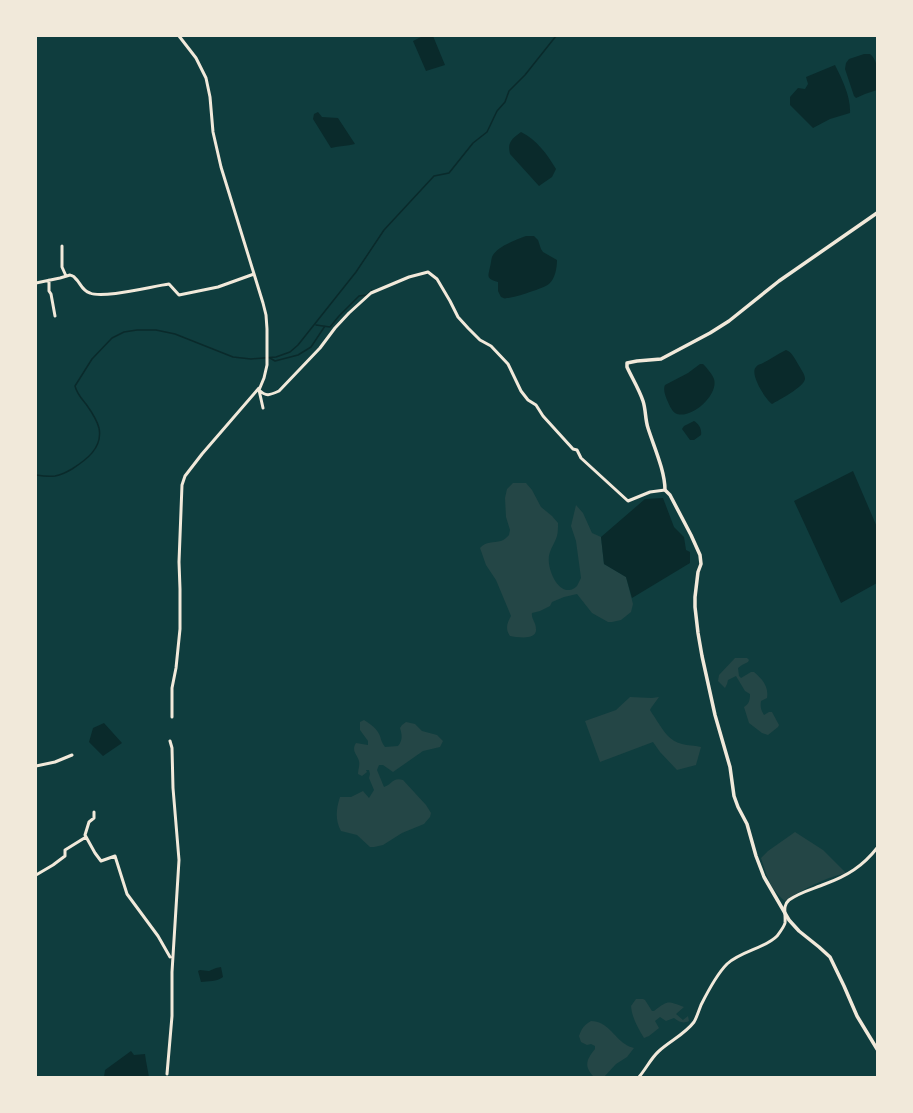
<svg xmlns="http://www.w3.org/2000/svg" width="913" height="1113" font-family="Cabin,sans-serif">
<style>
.green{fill:#244646}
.water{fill:#0a2a2b}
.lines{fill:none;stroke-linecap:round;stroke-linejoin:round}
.stream{stroke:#0a2a2b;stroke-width:1.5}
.minor{stroke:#f1e9da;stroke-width:3}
.tertiary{stroke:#f1e9da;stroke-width:3.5}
</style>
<rect width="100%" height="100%" fill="#0f3d3e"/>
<path class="green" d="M513,483H526L532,490L541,507L552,516L558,523C558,527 558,532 557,536C555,543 550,549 549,556C547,567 556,591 569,590C572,590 575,588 577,586L581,578L576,541L571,526L576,505L583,513L592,533L601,537L604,564L626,577L633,604L631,612L621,620L612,622H608L592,613L577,594L564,597L552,602L550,606L540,611L532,613C531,619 536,622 536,629C537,641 517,637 510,636C505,629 507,623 511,616L496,580L486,565L480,548C486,541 493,543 501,541C504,540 507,537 509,535L510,530L506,517L505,498L507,489Z
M735,658H747L749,660L748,662L742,665L738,668L739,676L741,678L751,672H754C762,679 769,686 767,698L761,701C760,707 761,710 764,715L769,712H772L779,725L778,727L768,735L762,733L749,723L744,707C749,704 750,700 750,694L745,691L736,676L728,680L727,684L725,688L718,681L719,675Z
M630,697L652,698L659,697L651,708L650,710C652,714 655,717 657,721C664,731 669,741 682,744C688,746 694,745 701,747L696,765L677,770L660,752L653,742L600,762L585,721L616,710Z
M364,720C370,724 377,728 380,736C381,740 382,743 385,747L398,746C403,740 402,735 400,728L402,725L406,722L415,724L422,731L437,735L443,741L440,747L423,751L393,772L383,765H379L377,770L384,787C392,785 392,777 403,780L426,805L431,813L430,817L424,824L402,833L383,845L374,847H370L357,835L341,831C335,820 336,809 340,797H351L363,791L369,798L374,790L369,778L370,774L369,770H366L367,772L362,776L358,774C358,770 360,765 359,761C357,754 351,751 356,743L368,745V741L360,730V722Z
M795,832L823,850L846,873C824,878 803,889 785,901C769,888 767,876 761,858L768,851Z
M636,999H643L645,1000L652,1011H654C669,1000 667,1001 684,1007L676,1014L683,1020L688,1016L689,1021C683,1024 679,1022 674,1018L666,1021L660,1017L655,1021L659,1028L649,1036L644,1038C638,1028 632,1018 631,1006Z
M591,1021C607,1021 613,1036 625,1044C627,1046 631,1047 634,1048L627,1057L616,1064L604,1077H594C583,1066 587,1059 595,1049V1046L591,1044L587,1045L581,1042L579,1036C582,1028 584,1025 591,1021Z"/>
<path class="water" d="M423,36H433L445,65L426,71L413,41Z
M864,54H870C880,62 877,78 877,90L865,94L856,98L854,96L845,69L846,63L849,59Z
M835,65C842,79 851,97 850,113L830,119L813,128L790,105V97L798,88L805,89L808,84L806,77Z
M318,112L322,117L338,118L355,144C347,146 339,146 331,148L313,119L314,114Z
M521,132C537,140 547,154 556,169L552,177L539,186L510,154C507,142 512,139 521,132Z
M526,236H534L538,240L541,249L543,252L557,260C557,268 555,279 549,284C544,288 514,298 507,298C504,299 504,298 501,297L498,291V282C486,278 488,277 490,267C491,264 491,260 492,257C496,247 515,240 526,236Z
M786,350C792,352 795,359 798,364C800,368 805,374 805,379C804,387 779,400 772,404C766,400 749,374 756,367C757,365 760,364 761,364C770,360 777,354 786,350Z
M700,364H703C707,368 712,374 714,379C719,395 690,421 675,413C671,410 669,404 667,400C665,395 663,389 665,385L688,373Z
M694,421C699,424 702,429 701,435L694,440H690L682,429L684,426Z
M853,471L877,527V583L841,603L794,501Z
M663,498L674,527L684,537L686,550L690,552V563L632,598L626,577L604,564L601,537L645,499Z
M104,723L122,743L103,756L89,742L93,728Z
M221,967L223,977C217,982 208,981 201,982L198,971L200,970L209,971L216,968Z
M131,1051L134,1055L145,1054L146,1061L149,1077H104L105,1070Z"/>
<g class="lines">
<path class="stream" d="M316,325L330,327L339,316L359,296L367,295L372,290
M270,358L275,361L298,355L311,347L325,326
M36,475C42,476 49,477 55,476C60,475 67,472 72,469C86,460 103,448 99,428C97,420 91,411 86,404C81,398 77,394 75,386L92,359L112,338L124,332L137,330H156L175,334L233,357L251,359L276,357L290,352L298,345L356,272L384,230L434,176L449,173L473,143L487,132L497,111L505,102L509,91L525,75L556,36"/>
<path class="minor" d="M179,36L196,58L206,78L210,97L213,132L221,167L263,303L266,315L267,329V365L264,378L259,390L263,408
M62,246V267L66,276
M49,280V291L51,294L55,316
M36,283L60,278L70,275C72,276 74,276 75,278C81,283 81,290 90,293C103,299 153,286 169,284L179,295L218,287L254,274
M259,390C266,397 270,395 279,391L320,348L335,328L349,313L371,293L409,277L428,272L437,279L450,301L458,317L468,328L480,340L491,346L508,364L521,391L528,400L536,405L543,416L573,449L577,450L581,458L628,501L650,492L665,490
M172,717V688L176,668L180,629V589L179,562L182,485L185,476L202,454L259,388
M36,766L55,762L72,755
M94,812V818L89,822L85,835L95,853L101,861L115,856L127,894L158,936L170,957
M36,875L53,865L65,856V850L86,837
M167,1074L172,1016V972L179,860L173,788L172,748L170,741
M639,1077C646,1069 651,1058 659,1051C670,1041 685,1034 694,1022C697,1017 699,1010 701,1005C707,993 718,973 727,964C741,951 766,948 777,936C780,932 784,927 785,923C786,914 782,906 789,900C800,892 813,889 825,884C847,876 863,866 877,848"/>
<path class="tertiary" d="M877,213L779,281L729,321L710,333L661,359L637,361L627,363V367C632,378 639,389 643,401C646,410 645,419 648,428C654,447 665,471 665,490L670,495L691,535L700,555L701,564L698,572L695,597V607L698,633L702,656L715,715L730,767L734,796L738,807L747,824L756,856L764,877L789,920L799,931L819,947L830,957L844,986L857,1016L877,1049"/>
</g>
<rect width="913" height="1113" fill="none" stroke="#f1e9da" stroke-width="74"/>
</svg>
